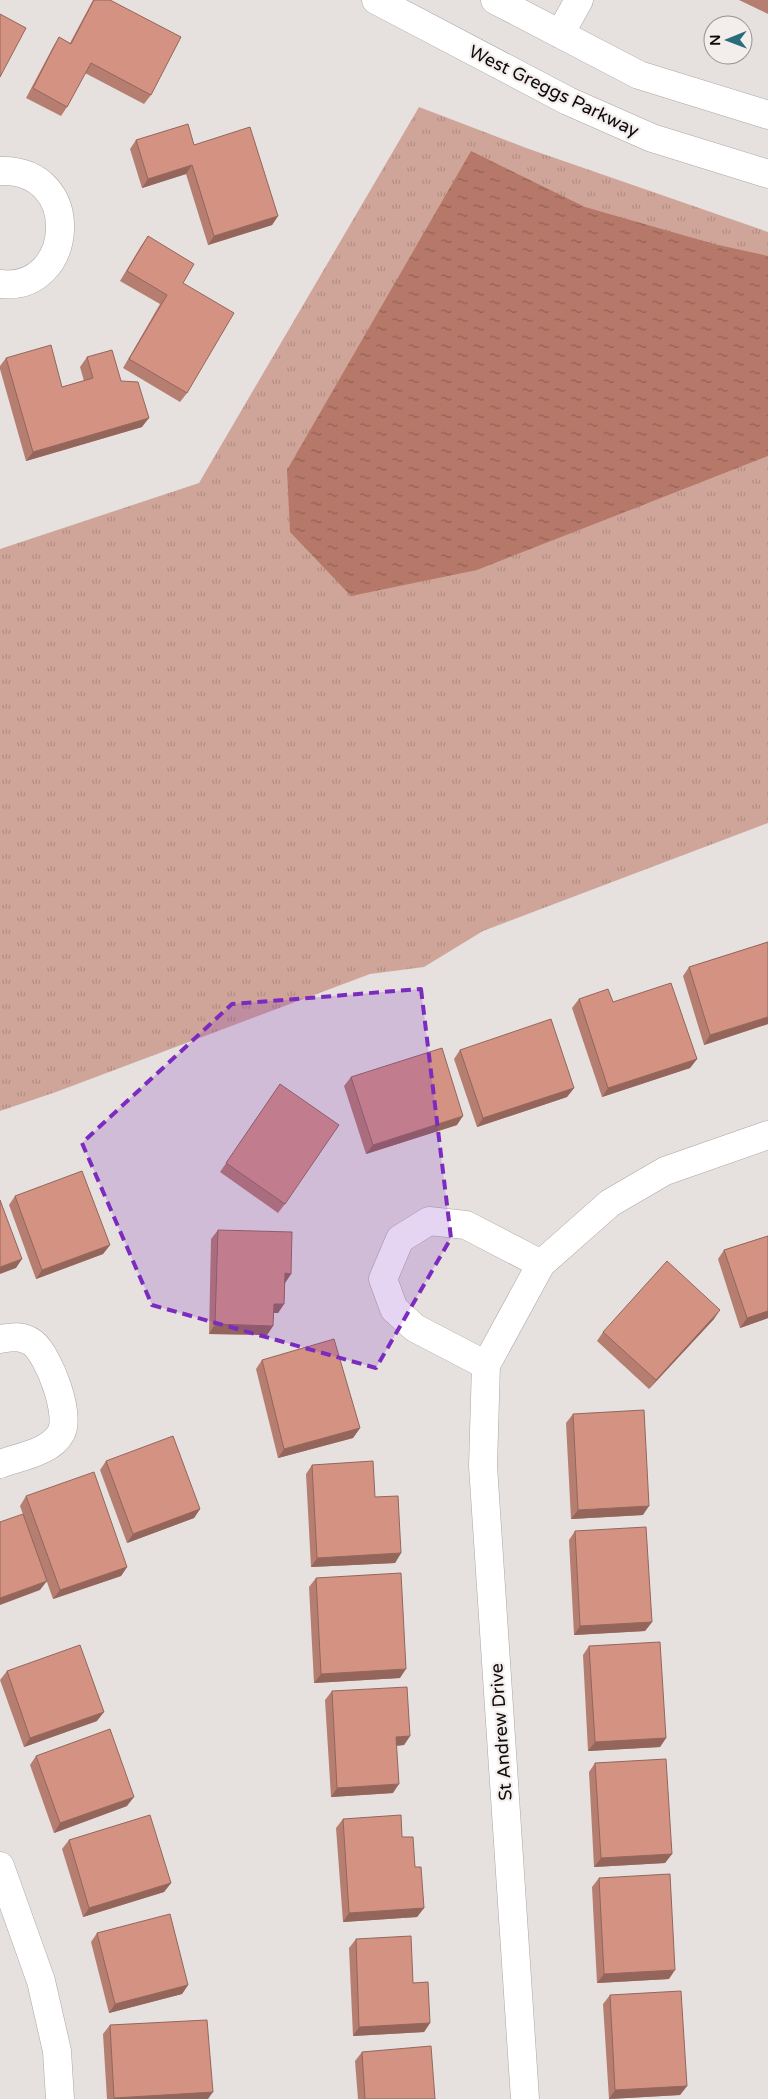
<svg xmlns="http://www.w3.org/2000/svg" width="768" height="2099" font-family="'Varela Round',sans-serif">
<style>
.grass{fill:url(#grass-tufts)}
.water{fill:url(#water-ripples)}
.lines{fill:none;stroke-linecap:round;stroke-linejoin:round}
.street-casing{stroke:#aca6a4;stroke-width:29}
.street{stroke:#fff;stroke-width:28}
.wall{fill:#b57e70}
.shaded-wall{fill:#94665b}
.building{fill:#d39282;stroke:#94665b}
.marked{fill:#7b2cbf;fill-opacity:0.2;stroke:#7b2cbf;stroke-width:4;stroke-dasharray:10 6;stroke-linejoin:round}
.labels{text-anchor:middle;stroke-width:4.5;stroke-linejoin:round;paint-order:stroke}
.street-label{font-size:18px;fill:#0e0c0b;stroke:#f3edec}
</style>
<defs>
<pattern id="grass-tufts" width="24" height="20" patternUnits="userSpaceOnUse" patternTransform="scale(1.25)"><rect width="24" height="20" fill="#d0a599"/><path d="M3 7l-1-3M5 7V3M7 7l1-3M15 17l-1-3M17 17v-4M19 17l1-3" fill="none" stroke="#b18d82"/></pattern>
<pattern id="water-ripples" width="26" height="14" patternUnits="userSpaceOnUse" patternTransform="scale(1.25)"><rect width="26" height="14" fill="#b67868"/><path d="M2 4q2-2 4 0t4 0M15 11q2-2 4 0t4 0" fill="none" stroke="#926154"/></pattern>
</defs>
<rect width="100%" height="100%" fill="#e6e0df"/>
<path class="grass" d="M419,107L529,149L768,232V823L483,931L424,967L370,974L56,1092L0,1111V549L199,483Z"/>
<path class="water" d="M471,151L585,207L714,244L768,256V456L477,570L351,596L290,532L287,470Z"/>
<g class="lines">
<g class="street-casing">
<path id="street" d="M376,0L568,101L652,138L768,174
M495,0L639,75L768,115
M560,34L579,0
M0,171C85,168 75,293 0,284
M0,1339C12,1337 22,1335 33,1343C49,1356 71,1414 61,1433C51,1452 19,1457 0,1464
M486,1365L415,1328L394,1309L383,1279L400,1239L429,1221L466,1225L541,1264
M0,1866L41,1981L57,2051L60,2099
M525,2099L483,1466L486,1365L541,1264L610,1203L665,1171L768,1135"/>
</g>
<use href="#street" class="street"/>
</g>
<path class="wall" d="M93,0H110L151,95L144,104L85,73L67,107L61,116L26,98L53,47L59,37L70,43Z
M739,0H768V14Z
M136,140L194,145L278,216L272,225L208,245L186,174L142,188L130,149Z
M148,236L183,283L187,393L180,402L123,368L160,304L120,281L141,246Z
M87,357L121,381L142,427L26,461L0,369V366L6,358L62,387L84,381L80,367Z
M768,942V1024L704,1045L683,976L689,967Z
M579,999L613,1002L697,1059L690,1068L602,1097L572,1008Z
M460,1050L574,1088L567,1097L477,1127L454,1059Z
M351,1077L457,1125L366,1154L344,1086Z
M280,1084L285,1204L278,1213L220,1172Z
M15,1196L110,1245L103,1254L36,1279L9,1205Z
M218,1230L291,1274L285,1283L284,1304L278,1313H273V1326L267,1335L209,1334L211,1239Z
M768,1236V1318L740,1328L718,1259L724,1250Z
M714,1319L649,1389L597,1341L603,1332Z
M262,1360L360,1428L353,1438L278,1458L256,1369Z
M573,1414L643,1515L571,1519L566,1423Z
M106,1461L200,1509L194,1518L127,1543L100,1470Z
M312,1465L375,1497L401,1553L395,1563L311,1567L306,1474Z
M26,1496L127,1567L121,1576L53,1599L20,1506Z
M575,1531L652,1622L645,1631L574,1635L569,1540Z
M316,1578L400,1678L314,1683L309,1587Z
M589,1646L666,1738L660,1747L588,1751L583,1655Z
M7,1671L97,1721L24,1747L0,1680Z
M332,1691L410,1736L404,1745L396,1746L393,1793L331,1797L325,1700Z
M36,1756L127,1806L54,1833L30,1765Z
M595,1763L672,1854L665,1863L594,1867L589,1772Z
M343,1819L402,1837L424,1908L417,1917L343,1922L336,1828Z
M69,1840L171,1883L164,1892L83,1917L62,1849Z
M599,1878L669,1979L597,1983L592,1887Z
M97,1933L188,1985L182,1994L109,2013L91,1942Z
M356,1939L413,1983L430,2023L424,2032L353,2036L349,1948Z
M610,1995L687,2086L680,2095L609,2099L603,2004Z
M110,2025L208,2099H107L103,2034Z
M362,2052L435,2099H358L355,2061Z"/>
<path class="shaded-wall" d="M192,165L186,174L142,188L148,179Z
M278,216L272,225L208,245L214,236Z
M149,418L142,427L26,461L33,452Z
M768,1017V1024L704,1045L710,1035Z
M697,1059L690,1068L602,1097L608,1088Z
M574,1088L567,1097L477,1127L483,1118Z
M463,1116L457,1125L366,1154L373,1145Z
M110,1245L103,1254L36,1279L42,1270Z
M22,1259L16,1268L0,1274V1267Z
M285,1273L291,1274L285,1283Z
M274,1304H284L278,1313H267Z
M720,1310L714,1319L649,1389L656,1380Z
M768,1311V1318L740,1328L747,1318Z
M215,1324L273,1326L267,1335L209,1334Z
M360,1428L353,1438L278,1458L284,1449Z
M649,1506L643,1515L571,1519L578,1510Z
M200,1509L194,1518L127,1543L133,1534Z
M401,1553L395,1563L311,1567L317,1558Z
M127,1567L121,1576L53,1599L60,1590Z
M47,1581L40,1590L0,1605V1598Z
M652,1622L645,1631L574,1635L580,1626Z
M406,1669L400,1678L314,1683L321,1674Z
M104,1712L97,1721L24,1747L30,1738Z
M410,1736L404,1745L390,1746L396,1737Z
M666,1738L660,1747L588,1751L595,1742Z
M399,1784L393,1793L331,1797L337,1788Z
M134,1797L127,1806L54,1833L60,1823Z
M672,1854L665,1863L594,1867L601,1858Z
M171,1883L164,1892L83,1917L89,1908Z
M424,1908L417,1917L343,1922L349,1913Z
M675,1970L669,1979L597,1983L604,1974Z
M188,1985L182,1994L109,2013L115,2004Z
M430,2023L424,2032L353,2036L359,2027Z
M687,2086L680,2095L609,2099L615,2090Z
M213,2092L208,2099H113L114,2098Z"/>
<path class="building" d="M94,0H110L181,37L151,95L91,63L67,107L33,88L59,37L71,44Z
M0,14L26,28L0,77Z
M188,124L194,145L250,127L278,216L214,236L192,165L148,179L136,140Z
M148,236L194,264L183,283L234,313L187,393L129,359L167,295L127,271Z
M51,345L62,387L93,378L87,357L112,350L121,381L138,382L149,418L33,452L6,358Z
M768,942V1017L710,1035L689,967Z
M671,983L697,1059L608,1088L579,999L608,989L613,1002Z
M551,1019L574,1088L483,1118L460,1050Z
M442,1048L463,1116L373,1145L351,1077Z
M280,1084L339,1125L285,1204L226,1163Z
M82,1171L110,1245L42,1270L15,1196Z
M0,1200L22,1259L0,1267Z
M218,1230L292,1232L291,1274L285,1273L284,1304H274L273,1326L215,1324Z
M768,1236V1311L747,1318L724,1250Z
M667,1261L720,1310L656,1380L603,1332Z
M334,1339L360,1428L284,1449L262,1360Z
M644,1410L649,1506L578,1510L573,1414Z
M173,1436L200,1509L133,1534L106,1461Z
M373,1461L375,1497L398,1496L401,1553L317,1558L312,1465Z
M94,1472L127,1567L60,1590L26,1496Z
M23,1514L47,1581L0,1598V1522Z
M646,1527L652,1622L580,1626L575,1531Z
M401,1573L406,1669L321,1674L316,1578Z
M660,1642L666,1738L595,1742L589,1646Z
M80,1645L104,1712L30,1738L7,1671Z
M407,1687L410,1736L396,1737L399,1784L337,1788L332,1691Z
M110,1729L134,1797L60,1823L36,1756Z
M666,1759L672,1854L601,1858L595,1763Z
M150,1815L171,1883L89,1908L69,1840Z
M401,1815L402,1837H413L415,1867H421L424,1908L349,1913L343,1819Z
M670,1874L675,1970L604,1974L599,1878Z
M170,1914L188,1985L115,2004L97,1933Z
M411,1936L413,1983L428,1982L430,2023L359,2027L356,1939Z
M681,1991L687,2086L615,2090L610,1995Z
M207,2020L213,2092L114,2098L110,2025Z
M431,2046L435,2099H365L362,2052Z"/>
<path class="marked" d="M421,989L451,1238L376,1368L152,1305L82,1143L232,1004Z"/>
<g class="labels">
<g class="street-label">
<text transform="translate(554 91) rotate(26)" y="6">West Greggs Parkway</text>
<text transform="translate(501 1732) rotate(-94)" y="6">St Andrew Drive</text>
</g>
</g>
<g transform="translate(728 40) rotate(269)"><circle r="24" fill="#f3edec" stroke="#979392"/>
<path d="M0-4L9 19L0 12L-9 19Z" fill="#276d7c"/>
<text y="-8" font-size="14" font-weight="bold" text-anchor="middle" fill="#0e0c0b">N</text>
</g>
</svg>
